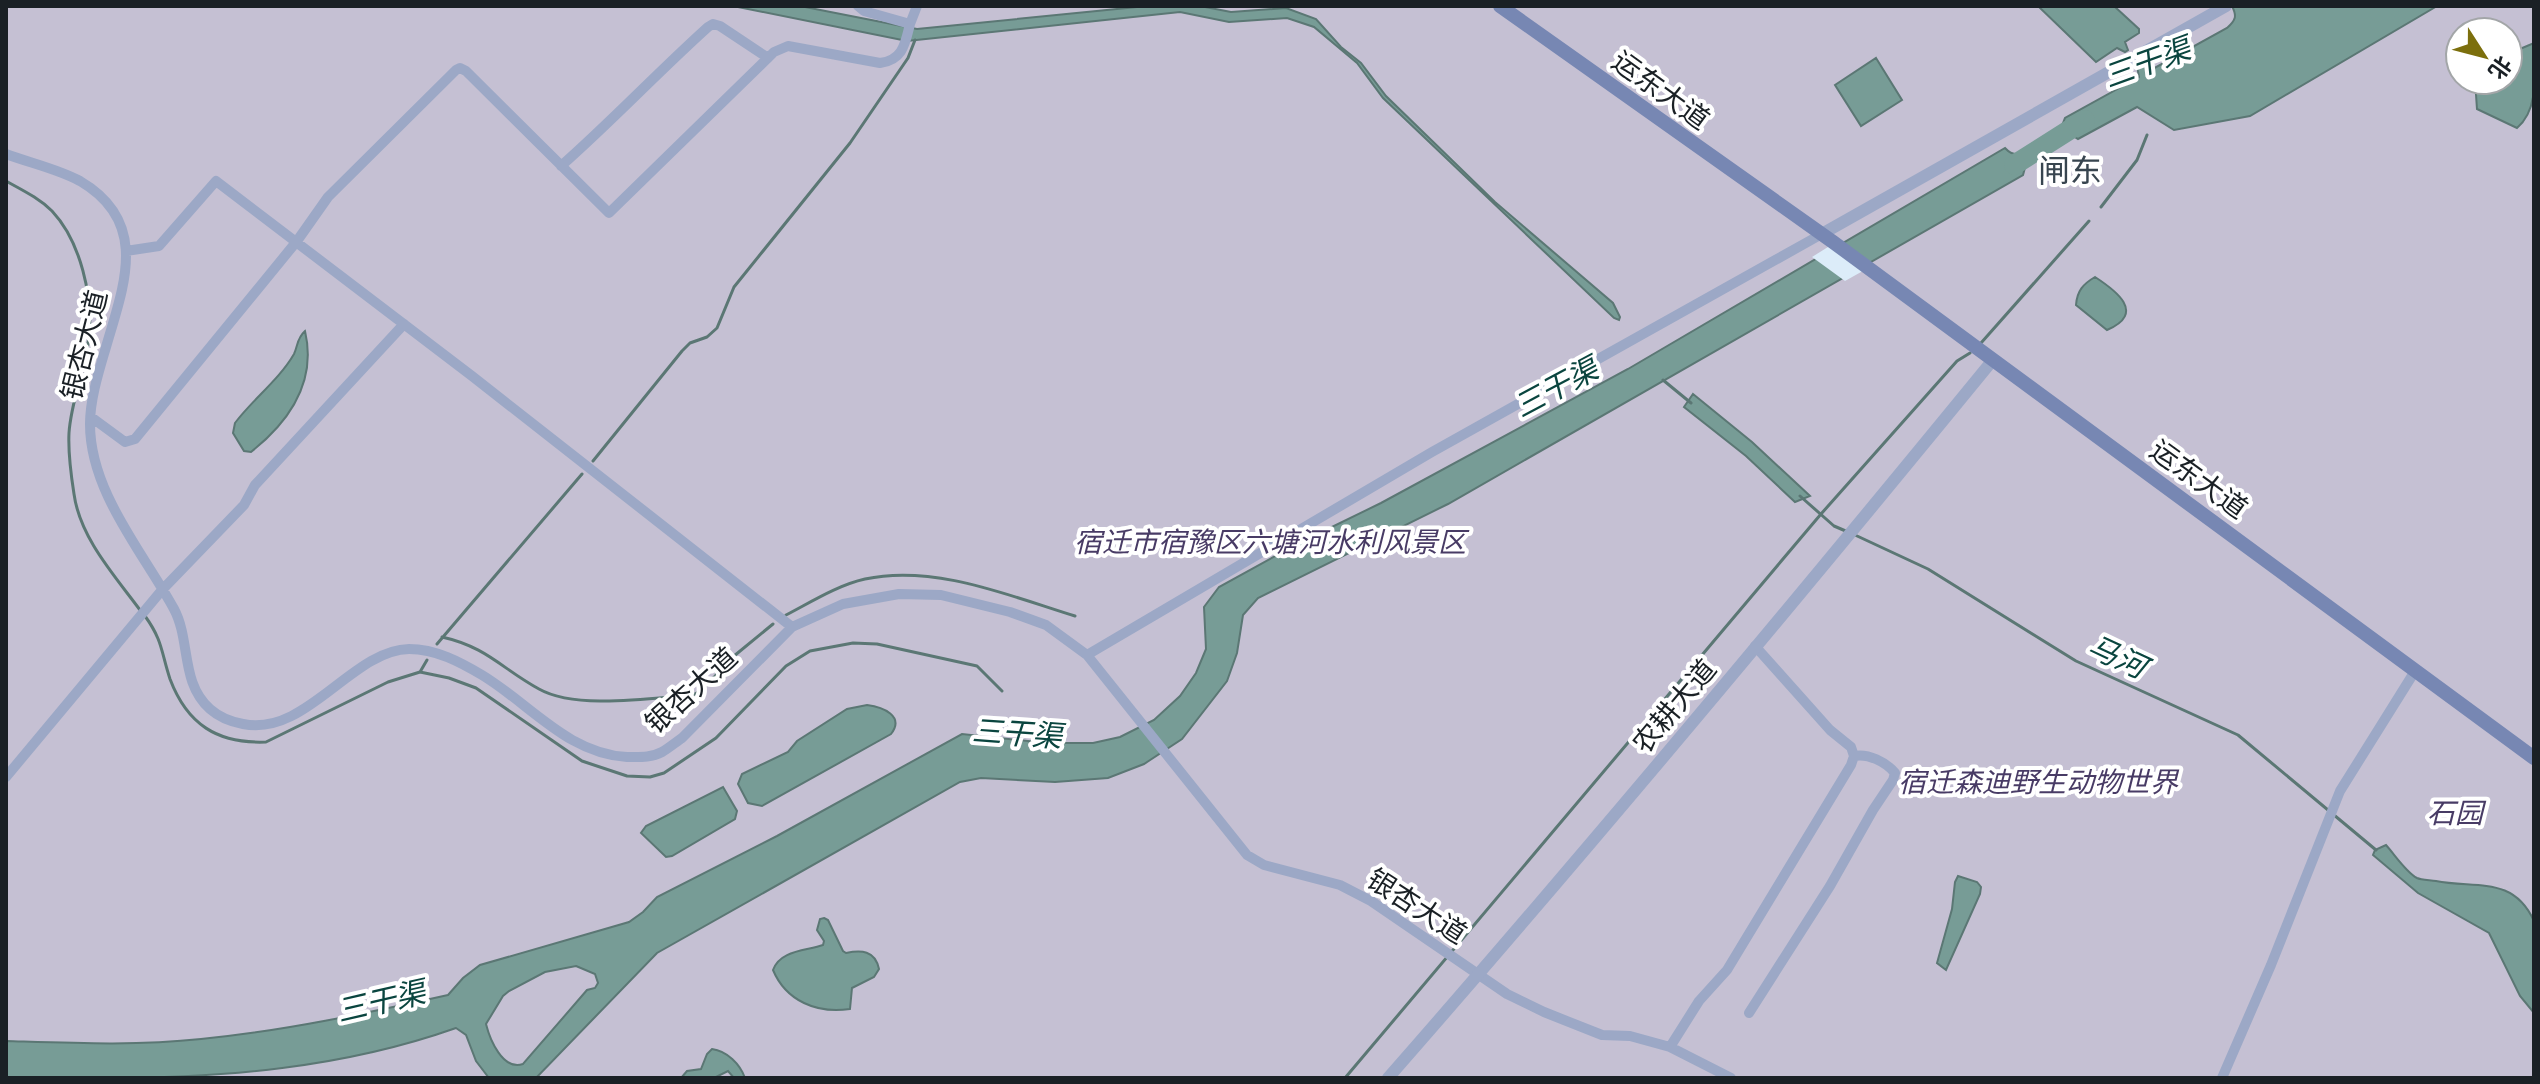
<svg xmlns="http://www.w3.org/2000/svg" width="2540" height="1084" font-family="'Source Serif 4','Noto Sans SC',serif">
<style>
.green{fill:#c5c0d3;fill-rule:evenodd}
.water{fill:#779c96;stroke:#5b7774;stroke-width:2;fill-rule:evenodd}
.pier{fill:#dcecf9}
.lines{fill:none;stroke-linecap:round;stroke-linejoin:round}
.stream{stroke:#5b7774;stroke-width:3}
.river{stroke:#779c96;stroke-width:20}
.minor{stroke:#9ca8c6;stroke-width:10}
.tertiary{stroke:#9ca8c6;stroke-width:12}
.secondary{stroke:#7787b3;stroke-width:14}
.labels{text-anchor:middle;stroke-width:8;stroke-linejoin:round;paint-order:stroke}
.street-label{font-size:28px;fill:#1a2025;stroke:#fff}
.park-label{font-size:28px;font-style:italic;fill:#483b65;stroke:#fff}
.water-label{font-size:30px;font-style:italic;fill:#0a453f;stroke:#fff}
.quarter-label{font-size:32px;fill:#38454f;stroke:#fff}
</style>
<rect width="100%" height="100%" fill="#dcecf9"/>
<path class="green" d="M6,6H2534V1078H6ZM2460,32H2508V80H2460Z"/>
<path class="water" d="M733,6H800L917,29L1147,6H1200L1231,12L1286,8L1316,19L1341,47L1361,63L1386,96L1495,202L1613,303L1620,317L1619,320L1614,318L1383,98L1357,63L1314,27L1287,18L1229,22L1180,12L907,41Z
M2038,6H2114L2139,29V33L2125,42L2128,50L2125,52L2117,48L2096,62Z
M2232,6H2437L2250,116L2174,130L2137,107L2078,139L2070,134L2063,136L2060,131L2065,118L2139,77L2137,66L2143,63L2151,70L2227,28C2236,20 2237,16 2232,6Z
M2534,43C2534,71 2540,109 2517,128L2477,109L2475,80H2508V54Z
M1876,58L1902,100L1861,126L1835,85Z
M2005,148C2014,158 2022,154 2033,149L2038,157L2026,164L2023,175L1448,504L1258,598L1243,615L1237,653L1227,681L1182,739L1144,764L1108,778L1055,782L981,778L960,782L657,953L536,1078H489L476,1061L466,1035L456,1028C343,1068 223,1078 104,1078C72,1078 38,1080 6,1077V1041C71,1043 136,1046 201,1039C284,1031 367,1013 448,995L463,978L480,965L629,922L643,912L657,897L777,836L962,734L1047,743H1093L1120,737L1154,720L1180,696L1196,673L1206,649L1204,607L1219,587L1297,544L1381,503L1628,369ZM576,966L595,974L598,983L595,988L587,990L523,1064C503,1071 490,1040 486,1024L503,996L509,991L545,972Z
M2095,277C2115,290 2147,313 2107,330L2076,305C2077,291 2083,284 2095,277Z
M305,331C317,382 290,421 251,452L244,451L233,433L235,423C253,399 279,380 294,354C298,345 297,338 305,331Z
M1693,394L1752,442L1810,496L1795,502L1746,456L1684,407Z
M867,705C883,707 905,716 891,734L762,806L748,803L738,784L742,774L788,752L797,741L847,709Z
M723,787L737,811L735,819L672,856L666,857L641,833L646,826Z
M2386,845C2395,855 2406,872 2417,878C2421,880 2430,880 2436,881C2475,889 2513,875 2534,921V1013L2520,996L2489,933L2418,893L2373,855L2375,850Z
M1958,876L1977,882L1981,887L1980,894L1946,970L1937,963L1952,909L1955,882Z
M824,918L828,920L843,951L846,953C861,950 875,950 879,969L874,977L852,988L850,1009C817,1014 786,1001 773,970C780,950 806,951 823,945L824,941L817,930L820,919Z
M712,1049C727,1051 740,1064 745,1078H734L728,1071L714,1078H681L687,1071L701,1069L707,1054Z"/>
<path class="pier" d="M1836,242L1870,267L1845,281L1812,257Z"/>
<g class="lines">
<path class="stream" d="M6,181C22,190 39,198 52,211C81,242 93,297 89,337C85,370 71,401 69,433C68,453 71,475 74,494C80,538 115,576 140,610
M2101,207L2137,160L2147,135
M1981,343L2089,221
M1663,380L1691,403
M593,461L682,351L690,343L707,337L717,328L734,287L850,143L908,58L915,40
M1800,496L1834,526L1848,532
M1855,535L1928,569L2076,661L2238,735L2376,850
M786,615C811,602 838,585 865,579C934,564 1010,596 1075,616
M145,616C163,641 161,652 170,679C187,724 217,744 266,742L388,682L420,672L449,678L476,688L582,761L627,776L650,777L664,773L716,738L786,666L810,651L853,643L877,644L977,666L1002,691
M442,637C487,647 502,669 539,689C576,710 651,698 693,695L702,690L734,656L773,624
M437,644L582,474
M420,672L427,660
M1345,1078L1821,514L1957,361L1970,353"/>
<path class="river" d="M2014,165L2085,120"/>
<path class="minor" d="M858,6L864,11L910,24L917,6
M6,154C30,163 58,169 80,181C150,222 124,285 106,347C99,371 90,399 90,424C90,492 143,552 174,609C191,641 180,682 210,709C219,717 232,722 243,724C306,737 352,650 409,649C436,649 460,662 482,675C530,704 568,754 627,757C639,757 651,758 662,752C669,748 676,742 682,738L792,627L843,604L899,594L941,595L1010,612L1046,625L1087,655L1247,855L1264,865L1340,885L1371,901L1507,994L1544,1012L1602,1035L1630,1036L1670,1047L1731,1078
M561,166C612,121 658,72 708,27L713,24L720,26L768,58
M126,251L159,246L216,181L472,376L792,627
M91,417L125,442L135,439L297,241L328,197L456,70L460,68L466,71L609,213L774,52L788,46L880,63C903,60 905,44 910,24
M1087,655L1432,452L1820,235
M6,777L162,590L244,505L255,485L404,324
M1749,1013L1830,886L1873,810L1893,780L1895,773C1886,762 1868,753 1854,756
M1670,1047L1699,1001L1727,970L1851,765L1854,756L1851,747L1830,730L1755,646
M2222,1078L2271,965L2340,791L2415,671"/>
<path class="tertiary" d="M1820,235L2226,6
M1388,1078C1594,843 1794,603 1992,361"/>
<path class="secondary" d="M1500,6L1833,242L2534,758"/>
</g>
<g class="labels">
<g class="street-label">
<text transform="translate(1661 90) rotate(36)" y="10">运东大道</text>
<text transform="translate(84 345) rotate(-76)" y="10">银杏大道</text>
<text transform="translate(2199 479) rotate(36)" y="10">运东大道</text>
<text transform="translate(691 690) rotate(-42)" y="10">银杏大道</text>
<text transform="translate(1674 706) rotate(-50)" y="10">农耕大道</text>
<text transform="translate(1417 906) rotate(33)" y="10">银杏大道</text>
</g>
<g class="park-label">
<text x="1270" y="552">宿迁市宿豫区六塘河水利风景区</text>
<text x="2038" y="792">宿迁森迪野生动物世界</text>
<text x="2455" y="823">石园</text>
</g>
<g class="water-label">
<text transform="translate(2147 63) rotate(-20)" y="10">三干渠</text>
<text transform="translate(1556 388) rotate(-28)" y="10">三干渠</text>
<text transform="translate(2117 657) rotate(25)" y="10">马河</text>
<text transform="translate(1017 734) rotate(4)" y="10">三干渠</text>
<text transform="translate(381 1002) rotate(-13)" y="10">三干渠</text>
</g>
<g class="quarter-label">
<text x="2070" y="182">闸东</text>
</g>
</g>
<rect width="2540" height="1084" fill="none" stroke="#1a2025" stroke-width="16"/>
<g transform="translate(2484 56) rotate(126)"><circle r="38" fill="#ffffff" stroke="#a3a6a8" stroke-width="2"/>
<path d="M0-6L14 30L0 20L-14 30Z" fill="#7c6f0d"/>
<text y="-12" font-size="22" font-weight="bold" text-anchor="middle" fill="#1a2025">北</text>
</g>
</svg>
